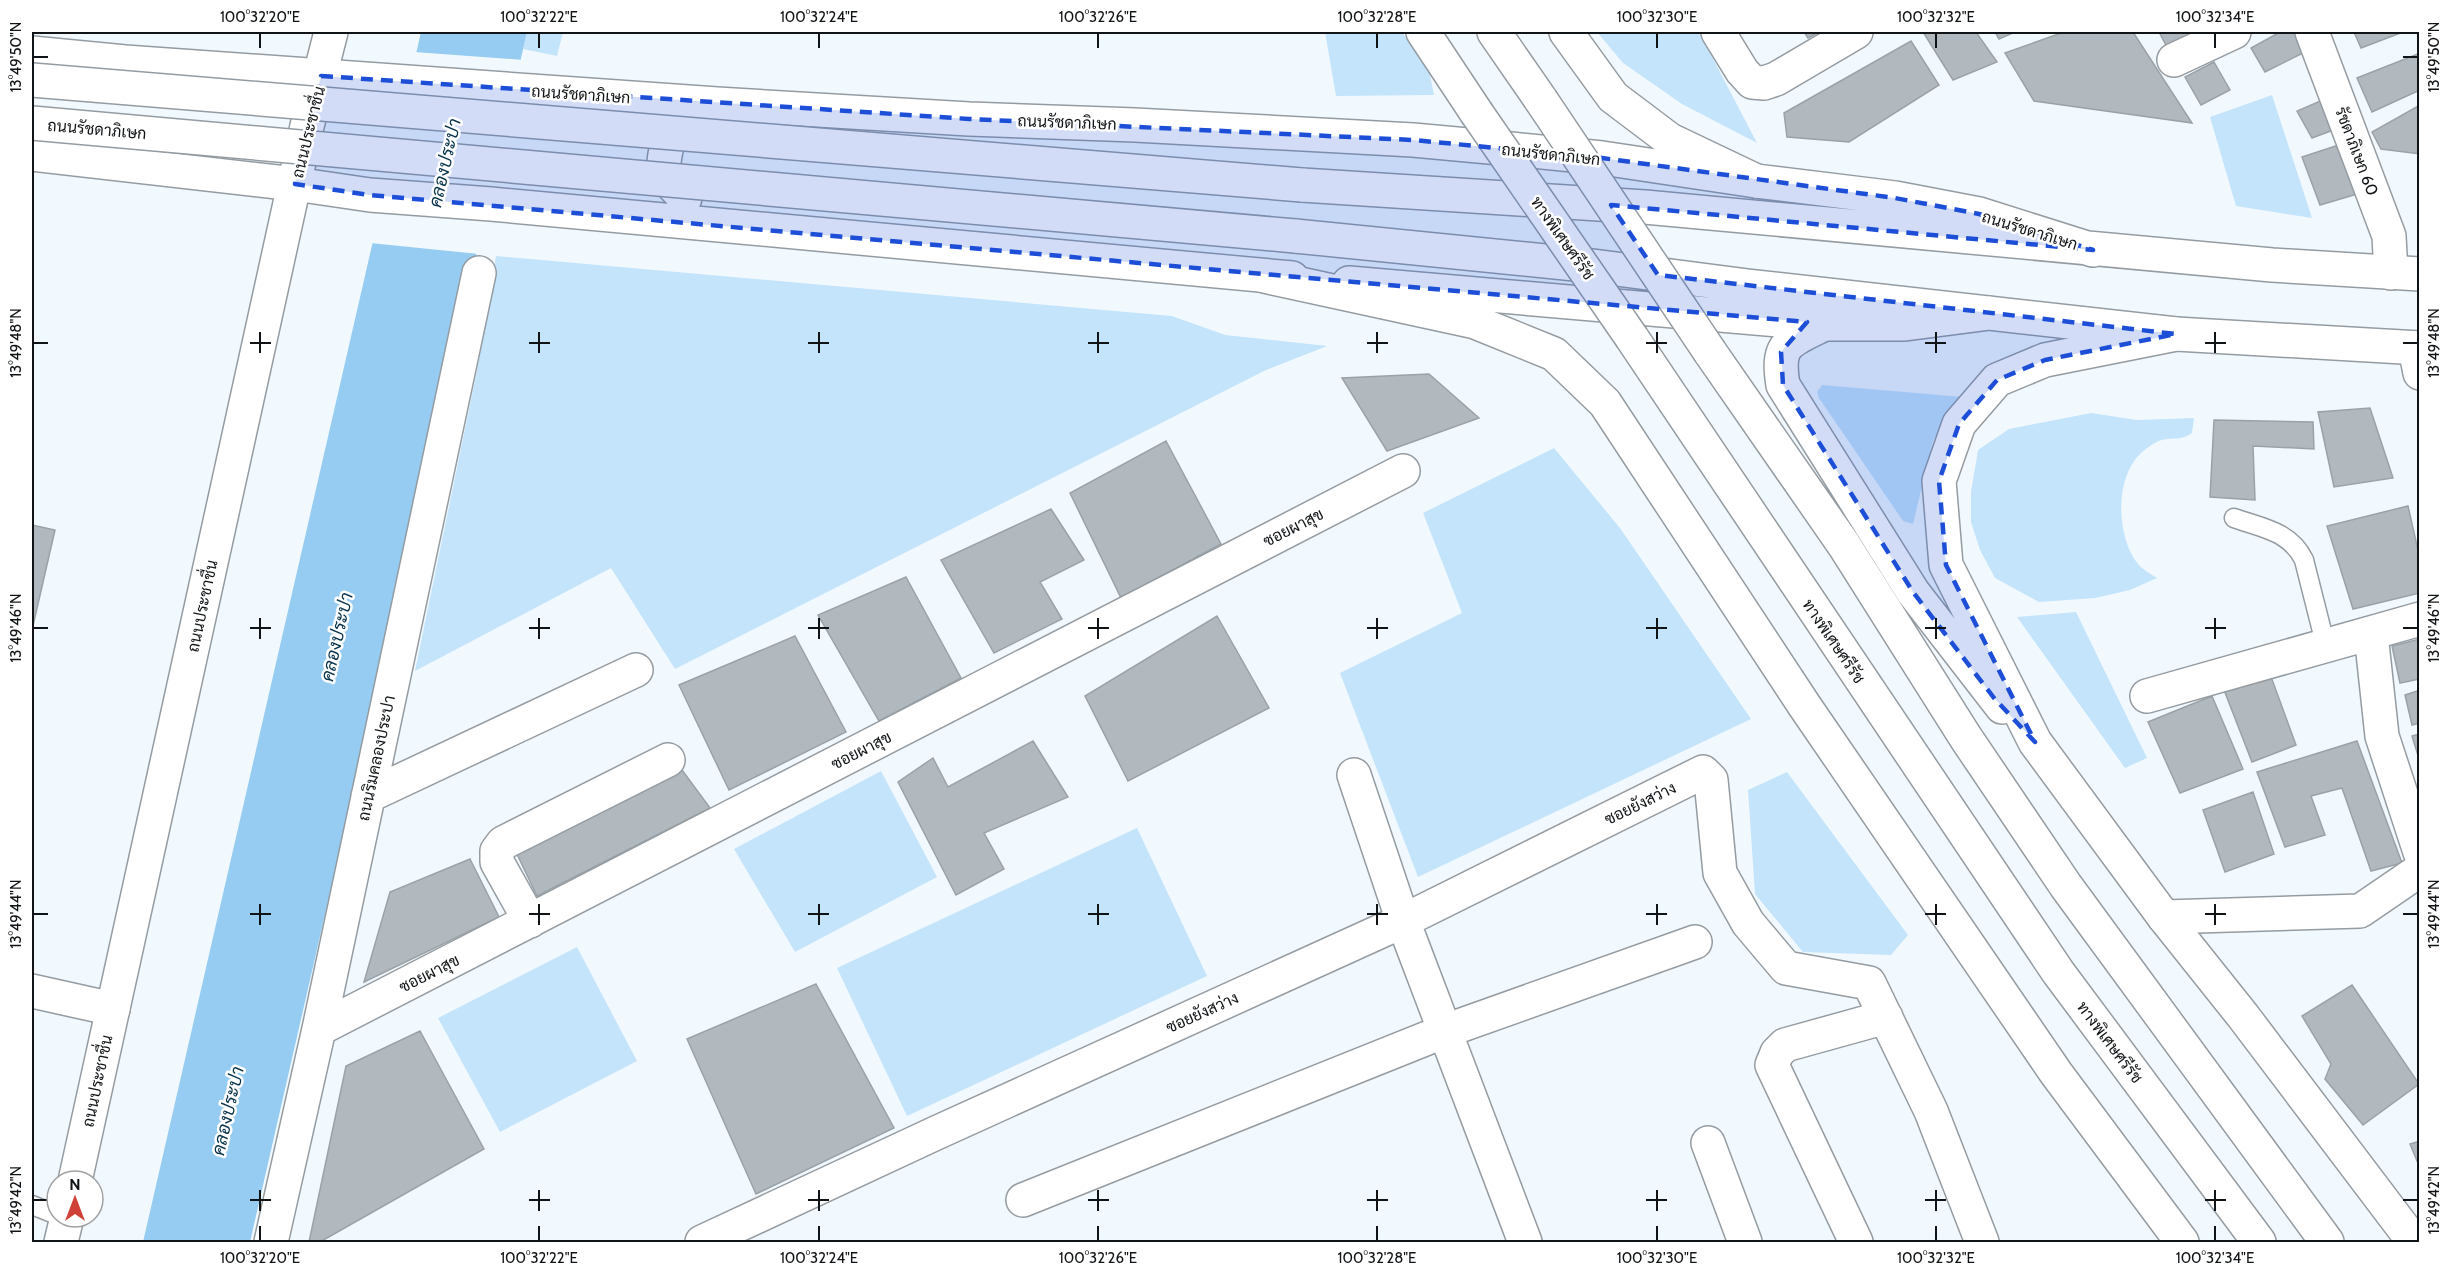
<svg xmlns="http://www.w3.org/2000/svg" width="2451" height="1274" font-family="Cabin,Sarabun,sans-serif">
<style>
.green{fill:#c3e4fb}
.water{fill:#96ccf1}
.pier{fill:#f2f9fe}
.building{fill:#b1b9bf;stroke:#9aa2a8;stroke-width:1.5}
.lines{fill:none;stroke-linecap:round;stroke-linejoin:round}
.service-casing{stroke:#949ca2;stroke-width:21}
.minor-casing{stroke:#949ca2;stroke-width:36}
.secondary-casing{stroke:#949ca2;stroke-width:36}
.primary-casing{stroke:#949ca2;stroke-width:36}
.motorway-casing{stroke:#949ca2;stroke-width:36}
.service{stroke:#fff;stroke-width:18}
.minor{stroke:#fff;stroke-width:33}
.secondary{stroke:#fff;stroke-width:33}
.primary{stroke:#fff;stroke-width:33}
.motorway{stroke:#fff;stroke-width:33}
.primary-bridge-casing{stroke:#949ca2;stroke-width:36;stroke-linecap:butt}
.motorway-bridge-casing{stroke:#949ca2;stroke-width:36;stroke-linecap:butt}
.primary-bridge{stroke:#fff;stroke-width:33}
.motorway-bridge{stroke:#fff;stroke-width:33}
.marked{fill:#1d4ed8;fill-opacity:0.2;stroke:#1d4ed8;stroke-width:4.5;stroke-dasharray:12 8;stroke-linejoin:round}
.ticks{fill:none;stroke:#111416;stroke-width:2}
.labels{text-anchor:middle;stroke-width:5;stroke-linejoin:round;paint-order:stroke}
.street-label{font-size:16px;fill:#111416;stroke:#fff}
.water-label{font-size:18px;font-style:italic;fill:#05324a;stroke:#fff}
.neatline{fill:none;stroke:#111416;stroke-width:2}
.ticks-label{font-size:15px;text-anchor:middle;fill:#111416}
</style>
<rect width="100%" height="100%" fill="#f2f9fe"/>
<path class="green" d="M527,32H563L557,56L523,49Z
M1325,32H1402L1429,70L1434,95L1336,96Z
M1597,32H1699L1757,143L1682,104L1623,63Z
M2272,95L2312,218L2236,206L2210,117Z
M496,256L1172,316L1225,335L1327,346L1266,370L675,669L611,568L415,671L477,371Z
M1822,385L1963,397L1946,418L1933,441L1913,524L1903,521L1819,398L1817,392Z
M2091,413L2137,420L2194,418L2192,433C2181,441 2174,437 2162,440C2157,441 2150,446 2146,449C2114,471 2115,536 2138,564C2143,570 2151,574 2157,578L2130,590L2095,598L2039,602L1995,578L1980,550L1971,522V492L1978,450L2009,429Z
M1554,448L1620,528L1751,719L1418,877L1340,673L1462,613L1423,513Z
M2076,612L2147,758L2125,768L2017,617Z
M881,771L937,877L795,952L734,849Z
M1787,772L1908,935L1891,955L1803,952L1755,894L1748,790Z
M1137,828L1207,976L907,1116L837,968Z
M577,947L637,1061L500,1132L438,1018Z"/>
<path class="water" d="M421,32H527L250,1242H143Z"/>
<path class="pier" d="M414,52L524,60L479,254L370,243Z"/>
<path class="building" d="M1804,32H1819L1808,38Z
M1923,32H1976L1997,62L1953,80Z
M1995,32H2015L1999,39Z
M2064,32H2133L2192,123L2034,101L2005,53Z
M2159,32H2200L2167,47Z
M2280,32H2297L2309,50L2265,72L2251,48Z
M2354,32H2403L2361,48Z
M1911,41L1939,85L1849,142L1787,137L1784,113Z
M2420,53V90L2372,112L2357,78Z
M2214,62L2230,90L2201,105L2185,77Z
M2325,99L2336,129L2312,138L2297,111Z
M2420,105V154L2381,149L2372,132Z
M2342,144L2364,192L2320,205L2302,157Z
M1429,374L1479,418L1387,451L1342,378Z
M2370,408L2393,478L2334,487L2318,412Z
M2214,420L2313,422L2314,449L2253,446L2255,500L2210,497Z
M1166,441L1221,544L1121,598L1070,493Z
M2408,506L2420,559V593L2353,609L2327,526Z
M1051,509L1084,560L1040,582L1062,619L994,653L941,560Z
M32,525L55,530L32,630Z
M906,577L961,678L879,721L818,615Z
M1217,616L1269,708L1128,781L1085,696Z
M795,636L846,732L729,790L679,685Z
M2420,639V679L2400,683L2392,646Z
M2270,674L2296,745L2252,762L2224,690Z
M2420,690V723L2412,725L2405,695Z
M2212,696L2243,769L2180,793L2148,722Z
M2420,734V762L2412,736Z
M1033,741L1068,797L984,833L1004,869L956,895L898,782L933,758L948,787Z
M2357,741L2402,863L2371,871L2342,788L2311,796L2325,835L2285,847L2257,772Z
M682,770L710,808L537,896L516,852Z
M2253,792L2274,854L2225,872L2203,810Z
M470,859L499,917L364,982L390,892Z
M816,984L894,1128L756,1194L687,1039Z
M2352,985L2419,1084L2363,1125L2325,1079L2331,1064L2302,1016Z
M420,1031L484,1149L320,1242H309L346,1066Z
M2420,1141V1168L2410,1144Z"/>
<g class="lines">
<g class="service-casing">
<path id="service" d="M2234,518C2262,528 2290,531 2304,560L2326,647
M32,1205L57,1215"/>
</g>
<g class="minor-casing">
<path id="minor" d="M1718,32L1742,71L1752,82L1764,83L1776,79L1856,32
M2312,32L2389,236L2391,273
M2174,60L2234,32
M2415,348L2420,373
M2371,634L2382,736L2420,852
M2147,696L2420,619
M1354,775L1403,921L1525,1242
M368,796L636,670
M2164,917L2360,911L2420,870
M530,921L497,862V851L503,843L668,760
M32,991L113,1009
M319,1029L1403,471
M1708,1143L1745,1242
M1023,1200L1445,1031L1695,942
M271,1242L319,1029L479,273
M702,1242L936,1133L1403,921L1703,772L1711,780L1720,873L1748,923L1786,968L1869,983L1931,1111L1982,1242
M1856,1242L1772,1065L1777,1053L1785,1045L1886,1017"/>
</g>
<g class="secondary-casing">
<path id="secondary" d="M75,1181L307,126L331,32
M61,1242L67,1217"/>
</g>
<g class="primary-casing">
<path id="primary" d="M32,53L125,62L717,104L969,119L1135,125L1413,140L1511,149L1602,158L1756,181L1895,198L1979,214L2093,250
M32,154L295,184L370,195L491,204L1292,278
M1302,185L1645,207L2272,265L2420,274
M685,198L663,175C665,141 668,135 696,117
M1295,236L1585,265L1748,286L2176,334L2420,348
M1349,283L1824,324H1905L1990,313"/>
</g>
<g class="motorway-casing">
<path id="motorway" d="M1423,32L1476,112
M1494,32L1541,100
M1566,32L1613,97L1670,140L1756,181
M1264,276L1475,322L1554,354L1605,403L1804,705L2056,1073L2182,1242
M1824,324C1789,342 1776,342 1783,385L1913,592L2002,707
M2176,334L2045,360L1997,380L1959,424L1939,481L1946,565L2035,742L2164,917L2243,1016L2414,1242
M1632,338L2058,972L2259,1242
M1710,352L1844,545L1966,738L2066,886L2327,1242"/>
</g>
<use href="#service" class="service"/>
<use href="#minor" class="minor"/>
<use href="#secondary" class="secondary"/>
<use href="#primary" class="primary"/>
<use href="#motorway" class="motorway"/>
<g class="primary-bridge-casing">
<path id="primary-bridge" d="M32,80L1302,185
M32,123L1295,236"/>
</g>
<g class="motorway-bridge-casing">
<path id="motorway-bridge" d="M1541,100L1710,352
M1476,112L1632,338"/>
</g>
<use href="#primary-bridge" class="primary-bridge"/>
<use href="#motorway-bridge" class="motorway-bridge"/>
</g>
<path class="marked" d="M321,76L969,119L1413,140L1602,158L1895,198L1979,214L2093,250L1611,205L1658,275L2176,334L2045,360L1997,380L1959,424L1939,481L1946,565L2035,742L1994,698L1913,592L1783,385L1781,352L1807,322L370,195L295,184Z"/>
<path class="ticks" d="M260,33V48M539,33V48M819,33V48M1098,33V48M1377,33V48M1657,33V48M1936,33V48M2215,33V48M33,57H48M2403,57H2418M260,332V353M539,332V353M819,332V353M1098,332V353M1377,332V353M1657,332V353M1936,332V353M2215,332V353M33,343H48M250,343H271M529,343H550M808,343H829M1088,343H1109M1367,343H1388M1646,343H1667M1925,343H1946M2205,343H2226M2403,343H2418M260,618V639M539,618V639M819,618V639M1098,618V639M1377,618V639M1657,618V639M1936,618V639M2215,618V639M33,628H48M250,628H271M529,628H550M808,628H829M1088,628H1109M1367,628H1388M1646,628H1667M1925,628H1946M2205,628H2226M2403,628H2418M260,904V925M539,904V925M819,904V925M1098,904V925M1377,904V925M1657,904V925M1936,904V925M2215,904V925M33,914H48M250,914H271M529,914H550M808,914H829M1088,914H1109M1367,914H1388M1646,914H1667M1925,914H1946M2205,914H2226M2403,914H2418M260,1190V1211M539,1190V1211M819,1190V1211M1098,1190V1211M1377,1190V1211M1657,1190V1211M1936,1190V1211M2215,1190V1211M33,1200H48M250,1200H271M529,1200H550M808,1200H829M1088,1200H1109M1367,1200H1388M1646,1200H1667M1925,1200H1946M2205,1200H2226M2403,1200H2418M260,1226V1241M539,1226V1241M819,1226V1241M1098,1226V1241M1377,1226V1241M1657,1226V1241M1936,1226V1241M2215,1226V1241"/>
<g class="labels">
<g class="street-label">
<text transform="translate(581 94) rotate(4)" y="6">ถนนรัชดาภิเษก</text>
<text transform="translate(1067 122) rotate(2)" y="6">ถนนรัชดาภิเษก</text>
<text transform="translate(97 129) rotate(5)" y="6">ถนนรัชดาภิเษก</text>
<text transform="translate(308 132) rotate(-76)" y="6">ถนนประชาชื่น</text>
<text transform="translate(2357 151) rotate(69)" y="6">รัชดาภิเษก 60</text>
<text transform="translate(1551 154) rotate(6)" y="6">ถนนรัชดาภิเษก</text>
<text transform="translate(2030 230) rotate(17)" y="6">ถนนรัชดาภิเษก</text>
<text transform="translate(1563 238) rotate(55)" y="6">ทางพิเศษศรีรัช</text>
<text transform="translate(1293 527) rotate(-27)" y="6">ซอยผาสุข</text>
<text transform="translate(202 606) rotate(-78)" y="6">ถนนประชาชื่น</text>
<text transform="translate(1834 641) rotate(56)" y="6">ทางพิเศษศรีรัช</text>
<text transform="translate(861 750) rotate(-27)" y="6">ซอยผาสุข</text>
<text transform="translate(376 758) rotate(-78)" y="6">ถนนริมคลองประปา</text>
<text transform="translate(1640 803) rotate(-26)" y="6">ซอยยังสว่าง</text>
<text transform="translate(429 973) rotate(-27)" y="6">ซอยผาสุข</text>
<text transform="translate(1202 1012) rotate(-24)" y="6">ซอยยังสว่าง</text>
<text transform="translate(2110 1042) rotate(53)" y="6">ทางพิเศษศรีรัช</text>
<text transform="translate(97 1081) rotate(-78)" y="6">ถนนประชาชื่น</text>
</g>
<g class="water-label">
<text transform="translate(445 163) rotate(-77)" y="6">คลองประปา</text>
<text transform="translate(337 637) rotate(-77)" y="6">คลองประปา</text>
<text transform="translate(228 1111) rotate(-77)" y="6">คลองประปา</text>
</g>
</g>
<rect width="2451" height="1274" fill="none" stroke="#ffffff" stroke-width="66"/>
<g transform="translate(75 1199)"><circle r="28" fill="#ffffff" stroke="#a0a1a2" stroke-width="1.5"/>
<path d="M0-4.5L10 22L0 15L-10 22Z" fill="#cf4137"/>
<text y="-9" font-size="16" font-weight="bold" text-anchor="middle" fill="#111416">N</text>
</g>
<rect x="33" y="33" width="2385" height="1208" class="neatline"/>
<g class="ticks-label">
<text x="260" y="22">100°32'20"E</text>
<text x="539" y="22">100°32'22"E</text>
<text x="819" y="22">100°32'24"E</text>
<text x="1098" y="22">100°32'26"E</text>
<text x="1377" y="22">100°32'28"E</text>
<text x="1657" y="22">100°32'30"E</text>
<text x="1936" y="22">100°32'32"E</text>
<text x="2215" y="22">100°32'34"E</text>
<text transform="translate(16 57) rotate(-90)" y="5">13°49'50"N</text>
<text transform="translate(2434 57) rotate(-90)" y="5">13°49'50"N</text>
<text transform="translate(16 343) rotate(-90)" y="5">13°49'48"N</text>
<text transform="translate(2434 343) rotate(-90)" y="5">13°49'48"N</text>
<text transform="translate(16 628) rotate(-90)" y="5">13°49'46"N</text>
<text transform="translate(2434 628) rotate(-90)" y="5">13°49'46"N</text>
<text transform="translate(16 914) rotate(-90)" y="5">13°49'44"N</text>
<text transform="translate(2434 914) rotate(-90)" y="5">13°49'44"N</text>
<text transform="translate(16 1200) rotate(-90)" y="5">13°49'42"N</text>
<text transform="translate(2434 1200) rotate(-90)" y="5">13°49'42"N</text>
<text x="260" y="1263">100°32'20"E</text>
<text x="539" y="1263">100°32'22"E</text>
<text x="819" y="1263">100°32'24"E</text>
<text x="1098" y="1263">100°32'26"E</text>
<text x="1377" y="1263">100°32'28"E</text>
<text x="1657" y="1263">100°32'30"E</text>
<text x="1936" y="1263">100°32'32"E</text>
<text x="2215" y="1263">100°32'34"E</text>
</g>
</svg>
